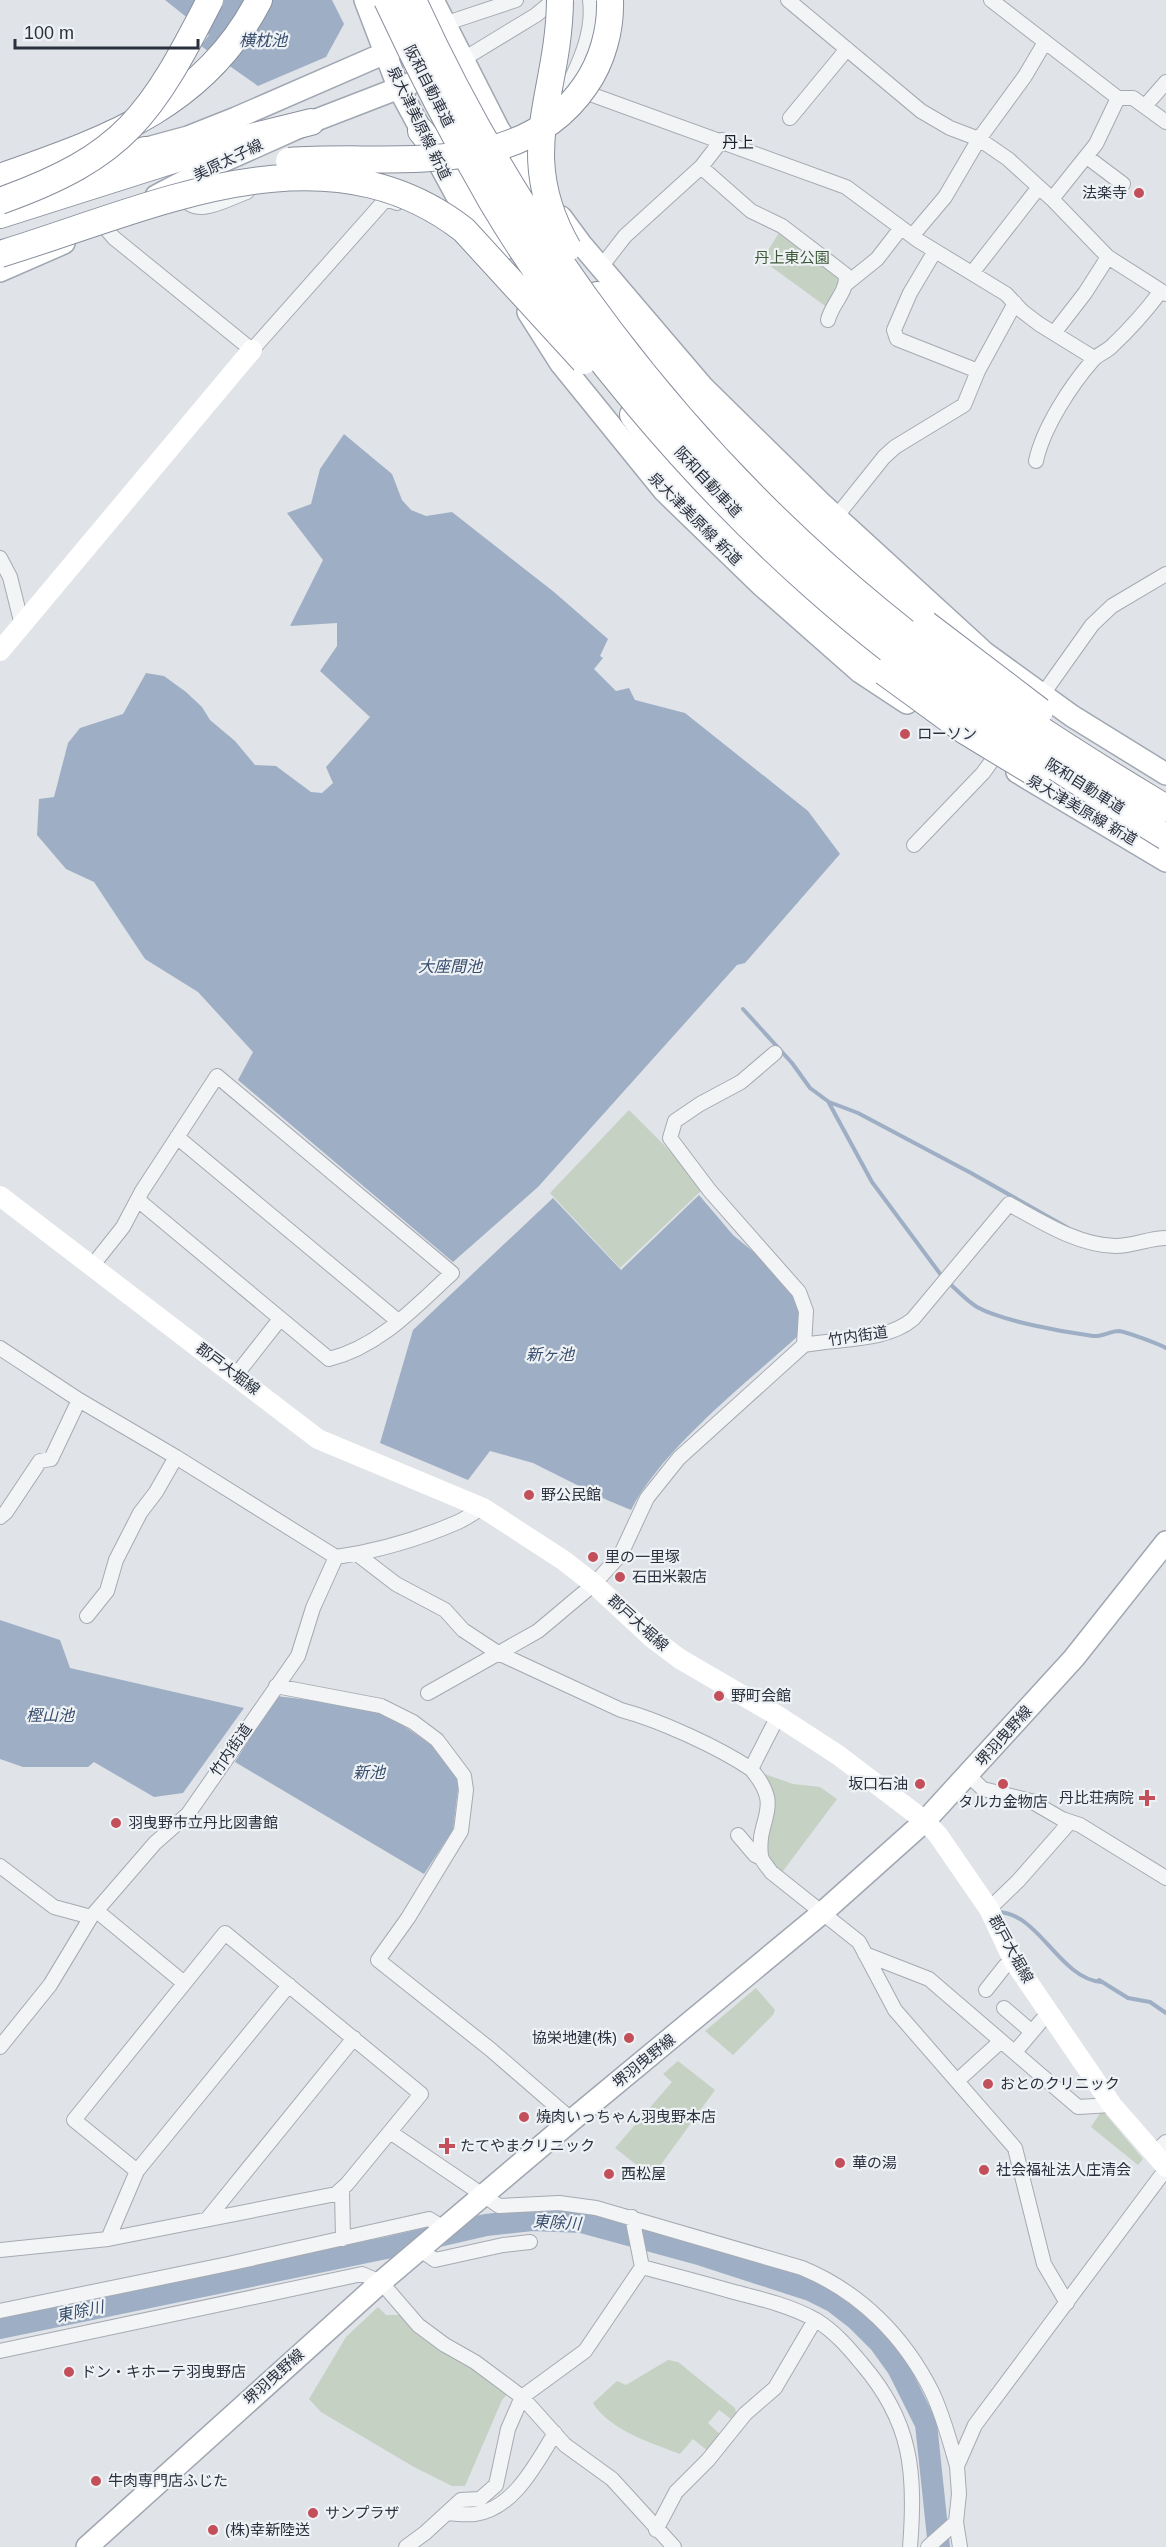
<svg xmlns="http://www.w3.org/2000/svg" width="1166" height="2547" font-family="Arial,'Noto Sans JP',sans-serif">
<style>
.green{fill:#c5d1c2}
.water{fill:#9eafc5}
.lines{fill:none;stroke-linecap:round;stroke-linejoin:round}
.stream{stroke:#9eafc5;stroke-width:4}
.river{stroke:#9eafc5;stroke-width:22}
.street-casing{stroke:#a6aab2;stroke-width:16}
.primary-casing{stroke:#a0a7b2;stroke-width:24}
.highway-casing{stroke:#89909d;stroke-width:28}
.street{stroke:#f2f4f6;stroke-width:14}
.secondary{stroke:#fff;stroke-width:20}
.primary{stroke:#fff;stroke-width:21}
.highway{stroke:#fff;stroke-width:26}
.highway-bridge-casing{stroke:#89909d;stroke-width:28;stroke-linecap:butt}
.highway-bridge{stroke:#fff;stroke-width:26}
.poi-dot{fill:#c34f5b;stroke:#eff2f5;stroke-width:2}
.labels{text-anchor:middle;stroke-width:4.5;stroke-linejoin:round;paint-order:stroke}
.street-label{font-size:15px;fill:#2a303e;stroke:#eff2f5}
.poi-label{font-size:15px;fill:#2a303e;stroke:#eff2f5;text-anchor:start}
.park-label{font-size:15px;fill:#3d5838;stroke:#eff2f5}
.water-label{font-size:16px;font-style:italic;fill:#374d6e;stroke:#eff2f5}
.neighbourhood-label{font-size:16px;fill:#1c212f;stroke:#eff2f5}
</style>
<rect width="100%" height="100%" fill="#e0e3e8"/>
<path class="green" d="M782,228L844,277L828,308L762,260Z
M629,1110L672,1153L702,1190L620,1268L550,1193Z
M762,1773L793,1784L820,1787L837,1799L780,1875L765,1853Z
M756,1988L775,2010L773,2015L733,2055L705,2031Z
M678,2061L715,2090L652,2177L615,2148L672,2082L663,2074Z
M1102,2110L1143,2159L1138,2165L1091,2127Z
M378,2307L386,2315H400L453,2356L510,2391L502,2400L465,2486H452L414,2467L321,2412L309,2399L346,2337Z
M668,2360L678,2362L735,2408L737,2418L734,2421L719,2410L708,2423L722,2436L708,2451L693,2439L680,2454C652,2443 609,2430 593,2403L617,2381L626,2385Z"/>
<path class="water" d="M165,0H332L344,24L326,57L258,86L201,46L209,35Z
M344,434L392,474L402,500L411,510L426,516L452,512L554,592L608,639L600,656L603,658L594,669L616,691L629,688L635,700L685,713L808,811L840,854L745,963L737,965L538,1187L453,1262L238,1080L253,1052L198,992L145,959L94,882L66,869L37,835L39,799L54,797L68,743L80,728L123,714L146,673L164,676L186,692L202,707L210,720L235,741L255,765L276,766L311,792L322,793L333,783L326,767L370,717L320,671L337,646V623L290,626L323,560L287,513L311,504L320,469Z
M699,1195L733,1235L761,1258L794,1295L801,1313L798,1336C746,1383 662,1449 631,1510L607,1500L533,1463L490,1451L468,1480L380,1443L413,1330L553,1198L621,1270Z
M0,1620L60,1640L70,1668L244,1708L183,1793L154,1797L94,1762L88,1767H23L0,1759Z
M276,1696L326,1702L352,1708L385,1713L436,1748L459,1780L453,1830L424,1874L235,1762Z"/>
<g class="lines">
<path class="stream" d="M743,1009L792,1063L810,1088L829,1102L858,1113L971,1173L1068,1228
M829,1103L872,1182L941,1275
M949,1283C958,1291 967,1301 977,1307C1002,1321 1063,1332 1093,1336C1102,1337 1110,1331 1119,1331C1127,1332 1159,1344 1166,1348
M998,1912C1039,1913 1059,1978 1101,1982L1099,1980L1128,1998L1150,2002L1166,2013"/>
<path class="river" d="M0,2328L391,2247L486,2225L532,2220L581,2222L702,2255L810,2290L834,2302L856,2319L880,2343L898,2368L926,2424L939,2547"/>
<g class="street-casing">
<path id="street" d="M590,0C594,31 581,59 568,86L846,187L919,241L1006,294L1022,311L1039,324L1094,358
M788,0L921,111L950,128L979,139L1008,159L1052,199L1108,257L1166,294
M991,0L1118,98H1133L1166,122
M444,24L516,0
M462,60L536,15L554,0
M1145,106L1166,82
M790,118L847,49
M1087,157L1123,184
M701,167L751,211L782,226L846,275C847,293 832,303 828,320
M182,195C195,220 226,199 247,192
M1052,199L1096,144L1118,98
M102,224L114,238L252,350L386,199L397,203
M912,236L945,197L979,139L1025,76L1045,42
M935,251L910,293L894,330L897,339L978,371
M601,267L625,236L701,167L722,140
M972,273L1039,187
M846,284L877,259L901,228
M1054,333L1085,293L1108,257
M1036,461C1043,428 1071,385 1093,360C1098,354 1106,352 1112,346C1130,329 1146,311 1161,291
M836,517L884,457L895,447L964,405L978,371L1015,303
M0,558L10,577L22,625
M1038,701L1092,625L1112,606L1166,574
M914,845L983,773L1002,747
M775,1053L741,1082L700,1104L675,1121L670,1138L710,1191L799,1292L806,1311L804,1345
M177,1137L398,1321
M92,1266L123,1227L142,1191L217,1076L452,1273C416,1306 379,1347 329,1359L138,1200
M0,1348L79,1400L176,1457L336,1557
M236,1375L280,1319
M0,1517L6,1512L40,1461L51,1459L79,1400
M357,1554L396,1584L445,1610L463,1630L498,1653L621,1710C659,1720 718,1747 751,1769L778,1716
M336,1557C378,1551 419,1539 458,1522C467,1518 474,1512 483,1508
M87,1616L107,1591L116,1560L140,1513L156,1492L176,1457
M276,1686L381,1706L413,1722L437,1740L464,1776L466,1790L461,1831L408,1918L378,1960L490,2049L572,2120
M428,1693L538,1631L594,1584L621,1554L647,1498L679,1458L804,1345C839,1338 886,1342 913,1319L1009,1204C1040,1221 1079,1246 1116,1246C1133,1246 1149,1238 1166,1238
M751,1769C785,1809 756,1817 761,1856C762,1862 768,1867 771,1872L859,1942L895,2010L1015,2148L1044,2264L1067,2303
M968,1775L983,1789L1031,1801L1062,1819L1080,1825L1166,1878
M738,1835L755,1855L761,1858
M0,1866L54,1907L91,1917
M989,1909L1018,1881L1070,1822
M98,1912L184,1983
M865,1954L929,1979L1078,2107L1112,2105
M986,1990L1005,1966L1013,1960
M1004,2008L1032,2032
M0,2047L50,1985L91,1917L155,1843L188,1814L298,1656L313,1608L336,1557
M1015,2052L1042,2020L1052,2016
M957,2081L1001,2041
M390,2132L499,2206L559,2203L596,2208L802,2268C860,2292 904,2336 932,2392C943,2415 950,2442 957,2466
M1153,2154L1166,2142
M342,2190L343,2239
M208,2218L354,2038
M108,2239L137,2171L289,1985
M419,2249L435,2260L503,2245L530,2242
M0,2250L108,2239L336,2194L347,2184L421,2094L225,1933L74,2120L137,2171
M642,2267C672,2275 703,2283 734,2292C762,2299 791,2306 816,2320C835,2332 848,2347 862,2364C912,2422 916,2473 910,2547
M0,2311L228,2264L429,2219L444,2228
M0,2351L362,2274L381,2282L418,2325L445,2345L475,2362L522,2397L565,2445L612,2479L674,2547
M447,2513C456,2514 466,2515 475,2514C514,2509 537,2462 555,2433
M656,2530L676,2492L708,2460L745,2414L775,2388L815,2320
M406,2547L425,2533L461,2500L480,2499L496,2485L508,2429L522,2397L585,2351L642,2267L632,2217
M928,2547L956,2522
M960,2547L956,2522L959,2494L957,2466L975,2425L1166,2169"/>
</g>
<g class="primary-casing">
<path id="primary" d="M365,0L399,89L481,241
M433,0L499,130L517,155
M129,153L188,137L236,118L399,47
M156,196L219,163L311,122L412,83
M561,217L581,244L703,387L821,503L985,653L1072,716L1166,774
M0,271L64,243
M528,312L561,364L664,491L761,585L860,672L907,703
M1017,772L1166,861
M87,2547L381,2282L572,2120L822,1913L925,1821L1074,1658L1166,1542"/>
</g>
<g class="highway-casing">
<path id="highway" d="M421,131L456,174L507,246
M521,161L536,204L548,227
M104,165L145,150
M0,177C107,139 204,107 259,0
M0,215L230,142L311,122
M597,295L675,388L770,483L849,559L926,624
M633,415C648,435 662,458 678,477C740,550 811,612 884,672"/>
</g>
<use href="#street" class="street"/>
<path class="secondary" d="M0,651L252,350
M0,1196L318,1439L483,1508L563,1560L594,1584L652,1638L680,1659L778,1716L838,1755L925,1821L938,1835L989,1909L1013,1960L1112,2105L1166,2167"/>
<use href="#primary" class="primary"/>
<use href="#highway" class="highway"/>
<g class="highway-bridge-casing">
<path id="highway-bridge" d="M387,0C419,69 454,136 492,202C575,341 693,480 814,587C922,683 1043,761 1166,837
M413,0C520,235 678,446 878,610C968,685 1066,748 1166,808
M560,0C559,97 513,152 568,248
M289,161C389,153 519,182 585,86C602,62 611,30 610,0
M0,201C126,156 151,115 210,0
M0,254C149,209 323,120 464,230L584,361
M926,624L1040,711
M884,672L965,731L1036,774"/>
</g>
<use href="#highway-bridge" class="highway-bridge"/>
</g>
<g class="poi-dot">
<circle cx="1139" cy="193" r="6"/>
<circle cx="905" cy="734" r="6"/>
<circle cx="529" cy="1495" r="6"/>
<circle cx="593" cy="1557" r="6"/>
<circle cx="620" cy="1577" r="6"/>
<circle cx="719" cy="1696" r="6"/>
<circle cx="920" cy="1784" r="6"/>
<circle cx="1003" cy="1784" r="6"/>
<path d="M1144 1789h6v6h6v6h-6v6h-6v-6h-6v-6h6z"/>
<circle cx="116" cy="1823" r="6"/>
<circle cx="629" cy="2038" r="6"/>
<circle cx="988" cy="2084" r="6"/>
<circle cx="524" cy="2117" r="6"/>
<path d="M444 2137h6v6h6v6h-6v6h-6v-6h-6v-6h6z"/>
<circle cx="840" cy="2163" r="6"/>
<circle cx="984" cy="2170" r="6"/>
<circle cx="609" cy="2174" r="6"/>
<circle cx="69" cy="2372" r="6"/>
<circle cx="96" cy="2481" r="6"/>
<circle cx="313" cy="2513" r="6"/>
<circle cx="213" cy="2530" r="6"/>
</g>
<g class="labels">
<g class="street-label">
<text transform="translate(429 86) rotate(63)" y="5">阪和自動車道</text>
<text transform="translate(419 123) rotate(64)" y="5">泉大津美原線 新道</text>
<text transform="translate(228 160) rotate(-26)" y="5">美原太子線</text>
<text transform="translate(708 482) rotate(47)" y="5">阪和自動車道</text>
<text transform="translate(695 519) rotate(45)" y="5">泉大津美原線 新道</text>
<text transform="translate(1085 786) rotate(32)" y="5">阪和自動車道</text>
<text transform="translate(1082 810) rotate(30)" y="5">泉大津美原線 新道</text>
<text transform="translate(858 1336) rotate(-8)" y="5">竹内街道</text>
<text transform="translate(228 1369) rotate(37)" y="5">郡戸大堀線</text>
<text transform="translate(638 1623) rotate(42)" y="5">郡戸大堀線</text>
<text transform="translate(1004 1736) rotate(-48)" y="5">堺羽曳野線</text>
<text transform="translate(231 1750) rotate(-55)" y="5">竹内街道</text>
<text transform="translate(1011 1949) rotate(61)" y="5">郡戸大堀線</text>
<text transform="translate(644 2061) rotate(-39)" y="5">堺羽曳野線</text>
<text transform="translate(274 2377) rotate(-42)" y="5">堺羽曳野線</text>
</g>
<g class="poi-label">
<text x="1127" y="198" text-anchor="end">法楽寺</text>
<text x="917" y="739">ローソン</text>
<text x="541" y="1500">野公民館</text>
<text x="605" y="1562">里の一里塚</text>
<text x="632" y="1582">石田米穀店</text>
<text x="731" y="1701">野町会館</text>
<text x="908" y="1789" text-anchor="end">坂口石油</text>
<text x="1134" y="1803" text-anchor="end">丹比荘病院</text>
<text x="1003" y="1807" text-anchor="middle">タルカ金物店</text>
<text x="128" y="1828">羽曳野市立丹比図書館</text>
<text x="617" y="2043" text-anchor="end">協栄地建(株)</text>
<text x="1000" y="2089">おとのクリニック</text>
<text x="536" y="2122">焼肉いっちゃん羽曳野本店</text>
<text x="460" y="2151">たてやまクリニック</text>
<text x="852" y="2168">華の湯</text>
<text x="996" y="2175">社会福祉法人庄清会</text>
<text x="621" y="2179">西松屋</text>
<text x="81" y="2377">ドン・キホーテ羽曳野店</text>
<text x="108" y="2486">牛肉専門店ふじた</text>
<text x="325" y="2518">サンプラザ</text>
<text x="225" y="2535">(株)幸新陸送</text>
</g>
<g class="park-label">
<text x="792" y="263">丹上東公園</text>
</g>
<g class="water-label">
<text x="263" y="46">横枕池</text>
<text x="450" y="972">大座間池</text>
<text x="550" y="1360">新ヶ池</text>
<text x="50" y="1721">樫山池</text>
<text x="369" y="1778">新池</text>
<text transform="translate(557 2222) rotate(3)" y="6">東除川</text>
<text transform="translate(80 2311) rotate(-12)" y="6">東除川</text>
</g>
<g class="neighbourhood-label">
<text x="738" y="148">丹上</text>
</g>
</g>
<path d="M15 39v9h183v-9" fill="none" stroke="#2a303e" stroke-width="3"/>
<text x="24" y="39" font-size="18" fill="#2a303e" stroke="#eff2f5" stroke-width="4.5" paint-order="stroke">100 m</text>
</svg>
